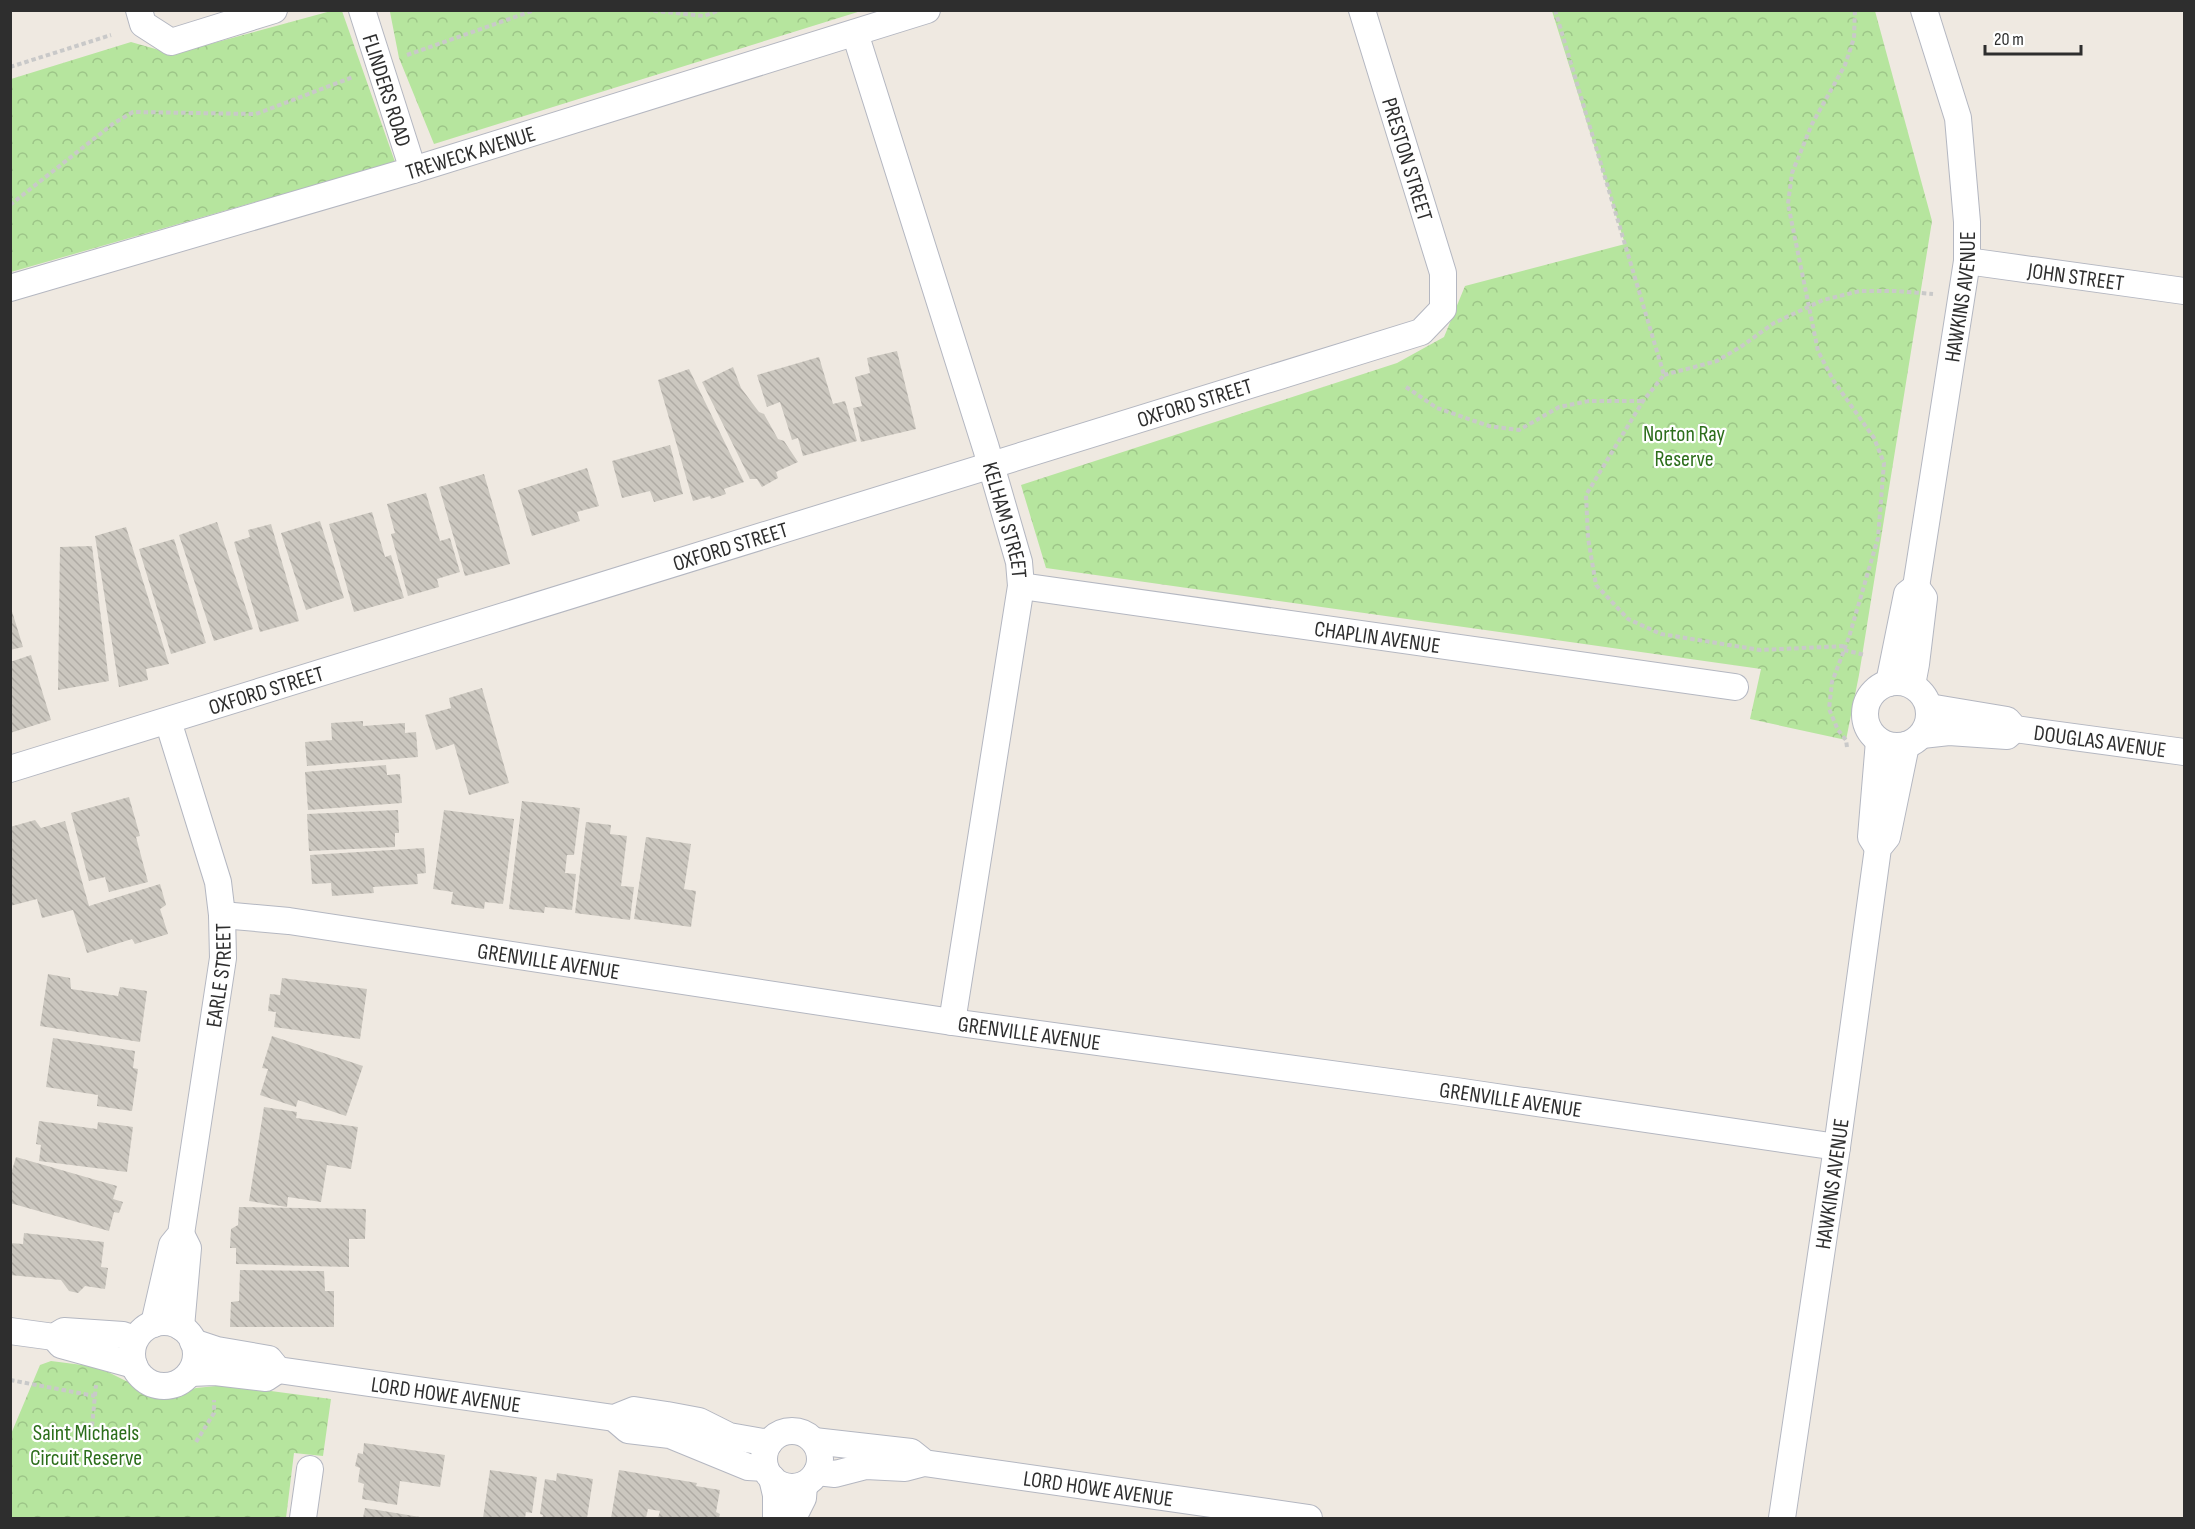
<svg xmlns="http://www.w3.org/2000/svg" width="2195" height="1529" font-family="'Sofia Sans Condensed',sans-serif">
<style>
.forest{fill:url(#forest-crowns)}
.building{fill:url(#building-back-hatch)}
.lines{fill:none;stroke-linecap:round;stroke-linejoin:round}
.street-casing{stroke:#b4b7c1;stroke-width:28}
.path{stroke:#c9c9c9;stroke-width:4;stroke-dasharray:4.5 3;stroke-linecap:butt}
.street{stroke:#fff;stroke-width:26}
.labels{text-anchor:middle;stroke-width:4.5;stroke-linejoin:round;paint-order:stroke}
.street-label{font-size:22px;fill:#2e2e2e;stroke:#fff}
.park-label{font-size:22px;fill:#2c6e1b;stroke:#fff}
</style>
<defs>
<pattern id="forest-crowns" width="20" height="18" patternUnits="userSpaceOnUse" patternTransform="scale(1.5)"><rect width="20" height="18" fill="#b6e59e"/><path d="M2 6a3 3 0 1 1 6 0M12 15a3 3 0 1 1 6 0" fill="none" stroke="#9dc588"/></pattern>
<pattern id="building-back-hatch" width="6" height="6" patternUnits="userSpaceOnUse" patternTransform="scale(1.5)"><rect width="6" height="6" fill="#cbc7bf"/><path d="M-1 5l2 2M0 0l6 6M5-1l2 2" fill="none" stroke="#afaba4"/></pattern>
</defs>
<rect width="100%" height="100%" fill="#efe9e1"/>
<path class="forest" d="M394,10H861V11L434,144L399,58L390,12Z
M331,11H342L395,162L11,272V79L131,42L173,54Z
M1552,11H1875L1932,221L1859,675L1846,740L1750,719L1761,669L1046,568L1021,485L1397,363L1444,337L1465,286L1625,244Z
M51,1361L98,1367L130,1383L143,1394L157,1399L196,1388L226,1385L331,1399L323,1456L294,1453L286,1518H11V1434L40,1365Z"/>
<path class="building" d="M897,351L916,429L861,442L853,408L862,406L855,377L870,373L867,358Z
M819,357L833,404L845,401L857,441L803,456L798,438L792,440L780,402L767,407L757,375Z
M733,367L741,388L759,412L764,414L778,439L784,441L798,462L776,472L778,478L762,487L757,479H750L702,382Z
M689,369L744,482L724,489L726,494L711,499L710,496L693,501L658,380Z
M670,445L683,494L654,502L650,491L622,498L612,461Z
M587,468L599,506L577,512L580,521L532,536L518,490Z
M484,474L510,564L465,576L439,487Z
M426,493L440,541L450,538L460,572L437,579L439,587L408,596L391,534L395,533L387,504Z
M372,512L385,557L391,555L404,598L354,612L329,524Z
M320,521L344,598L306,610L281,533Z
M217,522L253,629L214,641L179,535Z
M271,524L299,621L260,632L234,542L250,537L248,530Z
M126,527L169,664L146,669L148,680L119,687L95,536Z
M174,539L206,643L171,654L139,549Z
M92,546L109,681L58,690L60,547Z
M10,605L23,647L10,650Z
M31,655L51,720L10,733V662Z
M482,688L509,783L469,795L454,744L436,750L425,715L451,708L449,698Z
M363,721V726L405,723V733L416,732L418,757L307,766L305,742L332,740L331,723Z
M386,765L387,775L400,774L402,803L308,810L305,772Z
M129,797L140,836L136,837L148,882L109,892L105,877L89,881L71,813Z
M522,801L580,808L574,855H567L565,873L576,874L572,910L545,907L544,913L509,909Z
M398,810L399,833H395V847L309,851L307,814Z
M444,810L514,819L503,904L485,902L484,909L451,904L453,892L433,889Z
M35,820L41,828L65,821L89,906L160,884L166,905L160,909L168,934L135,944L132,939L87,953L73,910L42,918L37,899L10,906V827Z
M586,822L611,825L610,834L627,836L621,886L634,887L630,920L575,913Z
M646,837L691,844L684,889L696,891L691,927L634,919Z
M424,848L426,873L417,874L418,884L373,887L374,893L332,896L331,883L312,884L310,855Z
M48,974L70,978L71,989L118,996L120,987L147,991L140,1042L40,1026Z
M282,978L367,989L360,1039L274,1027L276,1012L268,1011L270,994L280,995Z
M272,1036L363,1066L346,1116L298,1100L296,1107L260,1095L268,1069L262,1068Z
M53,1038L135,1051L133,1068L138,1069L132,1111L97,1106L98,1095L46,1087Z
M264,1107L297,1112L296,1118L358,1127L351,1169L327,1165L321,1202L288,1197L287,1207L249,1201Z
M39,1121L97,1129L98,1122L133,1127L127,1172L39,1161L41,1145L36,1144Z
M16,1157L117,1186L113,1199L123,1202L119,1213L114,1212L109,1231L10,1203V1177Z
M239,1207L366,1209L365,1239H349V1267L236,1264V1248H230L231,1229L238,1225Z
M24,1233L104,1242L101,1267L108,1268L105,1289L85,1286L78,1293L69,1291L61,1280L10,1275V1243L23,1244Z
M240,1270L324,1271L325,1291H334V1327H230L231,1302L239,1301Z
M364,1443L445,1455L440,1487L400,1481L397,1505L362,1499L364,1484L358,1482L360,1468L355,1466L358,1453L363,1454Z
M490,1470L537,1477L532,1513L526,1512L525,1518H483Z
M619,1470L697,1483L696,1486L720,1490L716,1512L720,1514L719,1518H658L660,1511L648,1509L646,1518H611Z
M557,1473L593,1479L587,1518H542L543,1515L540,1514L545,1479L556,1481Z
M365,1508L420,1517V1518H363Z"/>
<g class="lines">
<g class="street-casing">
<g id="street">
<path d="M139,10L143,24L171,42L274,10"/>
<path id="s1" d="M362,10L413,170"/>
<path id="s2" d="M855,33L986,448L1019,562L1021,586L952,1022"/>
<path id="s3" d="M1967,261L2184,291"/>
<path id="s4" d="M10,288L413,170L927,10"/>
<path id="s5" d="M1021,586L1735,687"/>
<circle cx="1897" cy="714" r="32"/>
<path id="s6" d="M1889,683L1907,594L1916,587L1967,261V222L1958,118L1924,10"/>
<path d="M1912,685L1916,664L1924,598L1916,587"/>
<path id="s7" d="M1929,707L2007,720L2015,729L2184,752"/>
<path d="M1922,735L1949,732L2007,736L2015,729"/>
<path id="s8" d="M10,769L1421,332L1443,309V273L1362,10"/>
<path d="M1878,848L1871,837L1879,741"/>
<path id="s9" d="M222,915L289,921L952,1022L1456,1091L1837,1147"/>
<circle cx="164" cy="1354" r="32"/>
<path id="s10" d="M154,1324L172,1245L181,1234L223,958L222,915L218,882L168,721"/>
<path d="M181,1327L188,1248L181,1234"/>
<path d="M10,1331L54,1337L64,1331L123,1335L135,1339"/>
<path d="M54,1337L61,1345L134,1365"/>
<path id="s11" d="M193,1342L217,1350L269,1359L278,1370L614,1418L634,1410L667,1415L699,1421L729,1436L769,1443"/>
<path d="M190,1373L215,1372L266,1378L278,1370"/>
<path d="M614,1418L628,1430L670,1435L748,1467L765,1468"/>
<circle cx="792" cy="1459" r="28"/>
<path d="M814,1441L911,1452L921,1460"/>
<path id="s12" d="M817,1472L835,1474L866,1466L905,1468L924,1463L1309,1518"/>
<path d="M772,1478L776,1495V1518"/>
<path d="M303,1518L310,1469"/>
<path d="M793,1518L803,1498L804,1485"/>
<path id="s13" d="M1782,1518L1837,1147L1878,848L1887,837L1906,745"/>
</g>
</g>
<path class="path" d="M646,10L704,16L720,10
M1555,10L1664,375L1643,401L1586,495L1588,538L1596,585L1628,619L1661,634L1760,650L1846,646
M407,55L535,10
M10,67L111,35
M10,205L114,123L133,112L256,114L353,77
M1664,375L1717,361L1742,346L1774,323L1823,300L1860,291H1896L1933,294
M1406,387L1437,408L1489,426L1519,430L1559,407L1589,401H1642
M1844,650L1865,655
M1847,747L1846,740L1838,730L1829,709L1832,682L1849,637L1878,538L1884,463L1874,438L1833,380L1818,351L1788,204L1792,173L1812,124L1845,65L1854,38L1855,10
M10,1380L95,1396
M92,1426L96,1385
M196,1442L214,1413V1400"/>
<use href="#street" class="street"/>
</g>
<g class="labels">
<g class="street-label">
<text dy="8" stroke="none"><textPath href="#s1" startOffset="84">FLINDERS ROAD</textPath></text>
<text dy="8" stroke="none"><textPath href="#s4" startOffset="480">TREWECK AVENUE</textPath></text>
<text transform="translate(1408 159) rotate(73)" y="8">PRESTON STREET</text>
<text dy="8" stroke="none"><textPath href="#s3" startOffset="110">JOHN STREET</textPath></text>
<text dy="8" stroke="none"><textPath href="#s6" startOffset="396">HAWKINS AVENUE</textPath></text>
<text dy="8" stroke="none"><textPath href="#s8" startOffset="1240">OXFORD STREET</textPath></text>
<text dy="8" stroke="none"><textPath href="#s2" startOffset="510">KELHAM STREET</textPath></text>
<text dy="8" stroke="none"><textPath href="#s8" startOffset="754">OXFORD STREET</textPath></text>
<text dy="8" stroke="none"><textPath href="#s5" startOffset="360">CHAPLIN AVENUE</textPath></text>
<text dy="8" stroke="none"><textPath href="#s8" startOffset="268">OXFORD STREET</textPath></text>
<text dy="8" stroke="none"><textPath href="#s7" startOffset="177">DOUGLAS AVENUE</textPath></text>
<text dy="8" stroke="none"><textPath href="#s9" startOffset="330">GRENVILLE AVENUE</textPath></text>
<text dy="8" stroke="none"><textPath href="#s10" startOffset="357">EARLE STREET</textPath></text>
<text dy="8" stroke="none"><textPath href="#s9" startOffset="816">GRENVILLE AVENUE</textPath></text>
<text dy="8" stroke="none"><textPath href="#s9" startOffset="1302">GRENVILLE AVENUE</textPath></text>
<text dy="8" stroke="none"><textPath href="#s13" startOffset="338">HAWKINS AVENUE</textPath></text>
<text dy="8" stroke="none"><textPath href="#s11" startOffset="262">LORD HOWE AVENUE</textPath></text>
<text dy="8" stroke="none"><textPath href="#s12" startOffset="285">LORD HOWE AVENUE</textPath></text>
</g>
<g class="park-label">
<text x="1684" y="441">Norton Ray<tspan x="1684" dy="25">Reserve</tspan></text>
<text x="86" y="1440">Saint Michaels<tspan x="86" dy="25">Circuit Reserve</tspan></text>
</g>
</g>
<rect width="2195" height="1529" fill="none" stroke="#2e2e2e" stroke-width="24"/>
<path d="M1985 45v9h96v-9" fill="none" stroke="#2e2e2e" stroke-width="3"/>
<text x="1994" y="45" font-size="18" fill="#2e2e2e" stroke="#ffffff" stroke-width="4.5" paint-order="stroke">20 m</text>
</svg>
